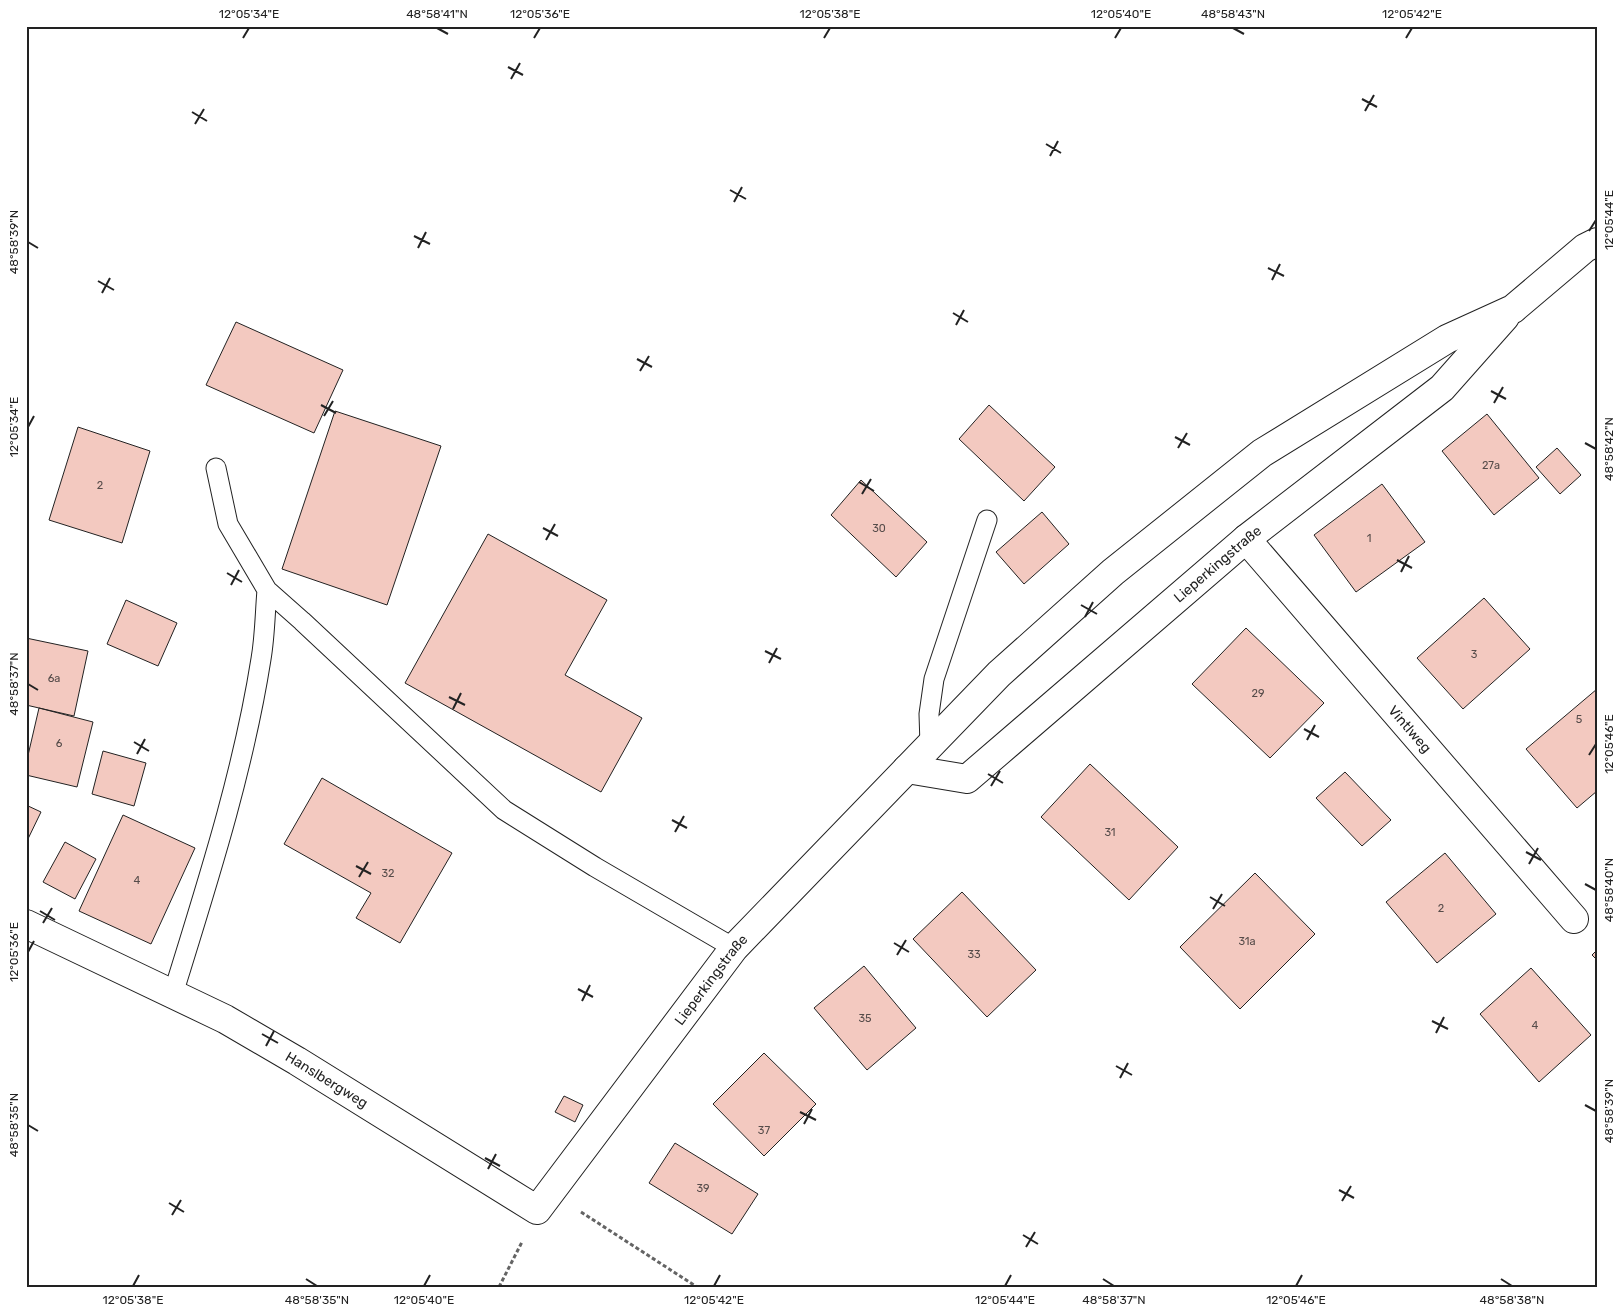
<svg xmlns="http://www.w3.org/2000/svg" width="1623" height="1313" font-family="Rubik,sans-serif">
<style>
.building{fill:#f3c9c0;stroke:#222}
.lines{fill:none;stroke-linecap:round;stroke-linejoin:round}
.service-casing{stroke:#222;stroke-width:21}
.minor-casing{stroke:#222;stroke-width:30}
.path{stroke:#646464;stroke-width:3;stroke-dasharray:4 2.5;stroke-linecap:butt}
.service{stroke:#fff;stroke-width:19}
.minor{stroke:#fff;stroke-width:28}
.ticks{fill:none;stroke:#222;stroke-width:2}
.labels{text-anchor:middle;stroke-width:4;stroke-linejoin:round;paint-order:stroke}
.number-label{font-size:11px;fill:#564c4a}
.street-label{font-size:14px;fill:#222;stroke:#fff}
.neatline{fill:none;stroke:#222;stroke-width:2}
.ticks-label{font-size:12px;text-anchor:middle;fill:#222}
</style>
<rect width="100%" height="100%" fill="#fff"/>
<path class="building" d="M236,322L343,370L314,433L206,385Z
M989,405L1055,467L1024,501L959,439Z
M335,411L441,446L387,605L282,569Z
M1487,414L1539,478L1494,515L1442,451Z
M78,427L150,451L122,543L49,520Z
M1557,448L1581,475L1560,494L1536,467Z
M861,480L927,542L896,577L831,515Z
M1382,484L1425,542L1356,592L1314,535Z
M1042,512L1069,544L1024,584L996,552Z
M488,534L607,600L565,675L642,718L601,792L405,683Z
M1484,598L1530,649L1463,709L1417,658Z
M126,600L177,623L158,666L107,644Z
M1246,628L1324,703L1270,758L1192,684Z
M26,638L88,651L74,716L26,705Z
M1597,689V791L1577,808L1526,749Z
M39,708L93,722L77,787L26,775V764Z
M103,751L146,763L134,806L92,794Z
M1090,764L1178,847L1129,900L1041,817Z
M1345,772L1391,820L1362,846L1316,798Z
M322,778L452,853L400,943L356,918L371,893L284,844Z
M26,805L41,812L26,843Z
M123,815L195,848L151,944L79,911Z
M65,842L96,859L75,899L43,882Z
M1445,853L1496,914L1437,963L1386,902Z
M1255,873L1315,934L1240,1009L1180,947Z
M962,892L1036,970L987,1017L913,939Z
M1597,950V960L1592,955Z
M864,966L916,1028L867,1070L814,1008Z
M1531,968L1591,1035L1539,1082L1480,1014Z
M764,1053L816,1104L764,1156L713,1104Z
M564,1096L583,1105L575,1122L555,1112Z
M675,1143L758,1194L732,1234L649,1183Z"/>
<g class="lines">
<g class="service-casing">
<path id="service" d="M216,468L228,524L267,590L302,621L504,810L595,867L734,948
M930,745L929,714L934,679L987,520
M173,994C207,884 243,773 261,659C265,636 265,613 267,590"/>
</g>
<g class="minor-casing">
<g id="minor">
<path id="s1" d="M1246,539L1574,919"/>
<path id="s2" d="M907,769L967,779L1246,539L1442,388L1505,317"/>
<path id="s3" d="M26,924L225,1019L297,1061L537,1210L734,948L999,674L1113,572L1262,453L1447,339L1513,309L1585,248L1597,242"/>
</g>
</g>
<path class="path" d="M581,1212L697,1287
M499,1287L522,1242"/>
<use href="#service" class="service"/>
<use href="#minor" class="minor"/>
</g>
<path class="ticks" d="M437,28L448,34M1233,28L1244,34M243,38L249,28M534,38L540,28M824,38L830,28M1115,38L1121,28M1406,38L1412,28M508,67L523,75M511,79L520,63M1362,99L1377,107M1365,111L1374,95M192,112L207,121M195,124L204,109M1046,144L1061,153M1050,156L1058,141M730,190L746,199M734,202L742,187M1589,231L1596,220M414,236L430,244M28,242L38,248M418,248L426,232M1268,268L1284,276M1272,280L1280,264M98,281L114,290M102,293L110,278M953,313L968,322M956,325L964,310M637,359L652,367M640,371L649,356M1491,391L1506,399M1494,403L1503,387M321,405L336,413M324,416L333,401M28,427L34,416M1175,437L1190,445M1585,443L1596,449M1178,448L1187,433M859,482L874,491M862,494L871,479M543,528L558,536M546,540L555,524M1397,560L1412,568M1401,572L1409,556M227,573L242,582M231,585L239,570M1081,605L1097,614M1085,617L1093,602M765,651L781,659M769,663L777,648M28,684L38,690M449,697L465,705M453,709L461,693M1304,729L1319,737M1307,740L1315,725M134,742L149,751M137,754L145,739M1589,755L1596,744M988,774L1003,783M991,786L1000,771M672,820L687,828M675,832L684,816M1526,852L1541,860M1529,864L1538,848M356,866L371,874M359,877L368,862M1585,884L1596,890M1210,897L1225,906M1213,909L1222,894M40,911L55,920M43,923L52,908M894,943L909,952M28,952L34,941M897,955L906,940M578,989L593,997M582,1001L590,985M1432,1021L1448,1029M1436,1033L1444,1017M262,1034L278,1043M266,1046L274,1031M1116,1066L1132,1075M1120,1078L1128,1063M1585,1105L1596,1111M800,1112L816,1120M804,1124L812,1109M28,1125L38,1131M485,1158L500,1166M488,1169L496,1154M1339,1190L1354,1198M1342,1201L1351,1186M169,1203L184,1212M172,1215L181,1200M1023,1235L1038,1244M1026,1247L1035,1232M306,1279L317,1286M1103,1279L1114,1286M1501,1279L1512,1286M133,1286L139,1275M424,1286L430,1275M714,1286L720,1275M1005,1286L1011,1275M1296,1286L1302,1275"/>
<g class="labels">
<g class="number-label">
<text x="1491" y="469">27a</text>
<text x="100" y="489">2</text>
<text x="879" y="532">30</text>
<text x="1369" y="542">1</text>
<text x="1474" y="658">3</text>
<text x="54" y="682">6a</text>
<text x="1258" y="697">29</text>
<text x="1579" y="723">5</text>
<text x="59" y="747">6</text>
<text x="1110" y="836">31</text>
<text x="388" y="877">32</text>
<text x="137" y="884">4</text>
<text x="1441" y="912">2</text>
<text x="1247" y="945">31a</text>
<text x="974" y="958">33</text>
<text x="865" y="1022">35</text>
<text x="1535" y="1029">4</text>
<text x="764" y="1134">37</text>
<text x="703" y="1192">39</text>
</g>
<g class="street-label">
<text dy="5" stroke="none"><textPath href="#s2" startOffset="391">Lieperkingstraße</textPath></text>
<text dy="5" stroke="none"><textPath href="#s1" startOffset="251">Vintlweg</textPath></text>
<text dy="5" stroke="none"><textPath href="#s3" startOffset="875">Lieperkingstraße</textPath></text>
<text dy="5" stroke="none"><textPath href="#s3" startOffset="339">Hanslbergweg</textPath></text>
</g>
</g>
<rect width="1623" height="1313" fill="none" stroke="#ffffff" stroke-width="55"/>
<rect x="28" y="28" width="1568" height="1258" class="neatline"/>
<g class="ticks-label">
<text x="249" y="18">12°05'34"E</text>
<text x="437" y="18">48°58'41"N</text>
<text x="540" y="18">12°05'36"E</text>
<text x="830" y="18">12°05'38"E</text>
<text x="1121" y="18">12°05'40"E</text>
<text x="1233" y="18">48°58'43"N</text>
<text x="1412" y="18">12°05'42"E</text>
<text transform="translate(1609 220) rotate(-90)" y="4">12°05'44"E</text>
<text transform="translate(14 242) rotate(-90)" y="4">48°58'39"N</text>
<text transform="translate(14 427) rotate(-90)" y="4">12°05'34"E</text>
<text transform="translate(1609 449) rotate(-90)" y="4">48°58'42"N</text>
<text transform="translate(14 684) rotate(-90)" y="4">48°58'37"N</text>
<text transform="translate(1609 744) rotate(-90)" y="4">12°05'46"E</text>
<text transform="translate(1609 890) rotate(-90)" y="4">48°58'40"N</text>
<text transform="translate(14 952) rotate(-90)" y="4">12°05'36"E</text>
<text transform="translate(1609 1111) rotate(-90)" y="4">48°58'39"N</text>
<text transform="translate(14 1125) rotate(-90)" y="4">48°58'35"N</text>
<text x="133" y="1304">12°05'38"E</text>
<text x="317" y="1304">48°58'35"N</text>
<text x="424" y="1304">12°05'40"E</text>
<text x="714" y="1304">12°05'42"E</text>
<text x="1005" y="1304">12°05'44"E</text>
<text x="1114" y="1304">48°58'37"N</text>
<text x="1296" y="1304">12°05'46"E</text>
<text x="1512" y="1304">48°58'38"N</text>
</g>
</svg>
